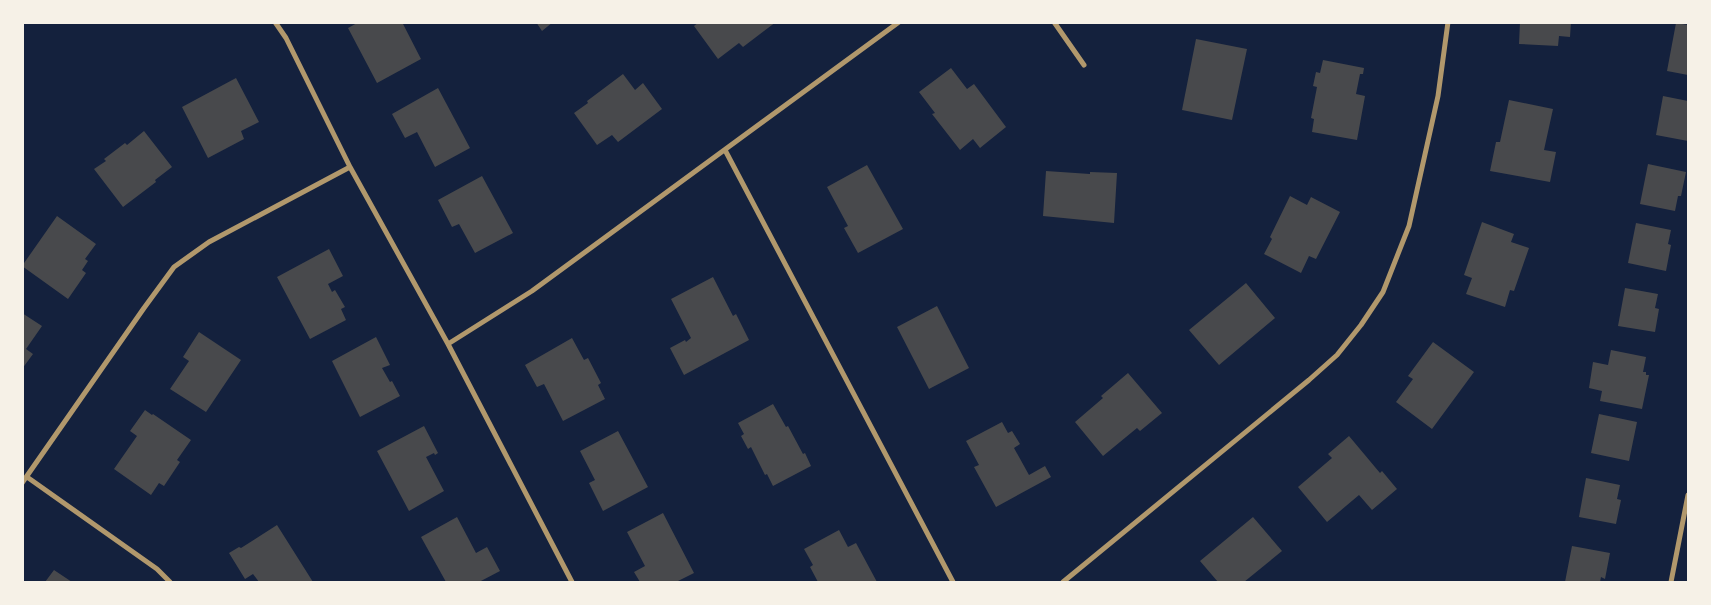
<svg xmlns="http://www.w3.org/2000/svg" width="1711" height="605" font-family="'IBM Plex Serif',serif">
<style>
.building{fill:#48494c}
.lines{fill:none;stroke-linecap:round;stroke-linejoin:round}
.minor{stroke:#b1986c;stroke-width:5}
</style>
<rect width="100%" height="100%" fill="#14213d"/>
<path class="building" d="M359,22H402L421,59L377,83L348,28Z
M536,22H553L542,31Z
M699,22H776L743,47L739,43L718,59L694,26Z
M1520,22H1571L1570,37L1559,36L1558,46L1519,44Z
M1676,23L1688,25V75L1667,71Z
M1196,39L1247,49L1232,120L1182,110Z
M1323,60L1364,68L1363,74H1360L1356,94L1365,96L1357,140L1312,132L1314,119L1311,118L1317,87L1313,86L1316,72L1320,73Z
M951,68L967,89L974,84L1006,127L980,148L973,139L960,150L932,114L935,113L919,92Z
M623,74L635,90L643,83L662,109L618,142L612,135L597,145L574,113L588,103L587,101Z
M236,78L259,122L241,131L244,139L208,158L182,107Z
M438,88L470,148L435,167L417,132L405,138L392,114Z
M1663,96L1688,101V141L1656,135Z
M1509,100L1553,109L1544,150L1556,152L1550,182L1490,171L1496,142H1500Z
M144,131L172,167L155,180L156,182L123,207L94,169L106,161L104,159L125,143L127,145Z
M1648,164L1686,172L1681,196H1678L1675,211L1640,204Z
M867,165L903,229L858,253L844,228L848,226L827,187Z
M1046,171L1090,174V172L1117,173L1114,223L1043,216Z
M482,176L513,233L475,253L459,224L452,227L438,200Z
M1290,196L1307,205L1311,197L1340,212L1316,259L1309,256L1301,273L1264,254L1272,239L1270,237Z
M57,216L96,244L85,259L88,261L82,270L86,273L68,299L22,266Z
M1482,222L1514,234L1511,242L1529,248L1514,291L1510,290L1505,307L1466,294L1472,278L1464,275Z
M1636,223L1671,230L1668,244L1671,245L1666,271L1628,263Z
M329,249L343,276L328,284L332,292L335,290L345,307L341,309L346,320L310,339L277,277Z
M713,277L733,316L736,314L749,340L684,375L670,348L685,340L686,342L691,338L671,299Z
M1246,283L1275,318L1219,365L1189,330Z
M1625,288L1658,294L1655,308L1659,309L1655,332L1618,326Z
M937,306L969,368L929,389L897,327Z
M22,313L42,326L26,349L33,354L22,369Z
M199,332L241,360L206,412L170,389L189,361L183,357Z
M376,337L390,365L382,368L390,382L392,381L400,396L360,417L332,361Z
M572,338L584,360L588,358L601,383L598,385L605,399L563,421L544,384L537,387L525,365Z
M1433,342L1474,372L1432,429L1396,402L1413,379L1408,376Z
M1611,350L1646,357L1643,372H1646V375H1649L1642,409L1600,401L1602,391L1589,388L1593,362L1608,365Z
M1128,373L1162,413L1140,431L1137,428L1103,456L1075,422L1103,398L1101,396Z
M773,404L786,427L788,426L803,454L805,453L811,466L773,486L767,474L765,475L751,447L748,449L741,436L744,434L738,423Z
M145,410L152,415L153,414L191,440L177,460L180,462L164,486L159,483L151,495L114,469L137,436L130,431Z
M1599,414L1637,422L1629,461L1591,453Z
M1002,422L1008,433L1012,431L1020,444L1014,448L1029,475L1045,466L1051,477L996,507L974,467L979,465L966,441Z
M424,426L438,453L435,455L434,453L426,457L444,491L409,511L377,451Z
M618,431L648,487L603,511L589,483L595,480L580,451Z
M1349,436L1380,473L1382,471L1397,489L1372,510L1359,495L1327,522L1298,487L1332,458L1328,454Z
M1586,478L1620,485L1617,499L1621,500L1616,524L1579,517Z
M663,513L694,573L676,582H640L634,572L645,566L627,532Z
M457,517L476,553L487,547L500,571L479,582H446L421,537Z
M1253,517L1282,551L1244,582H1218L1200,561Z
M277,525L313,582H259L253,574L245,579L229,553L239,547L241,548Z
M839,530L848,547L856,543L877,582H818L810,567L813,565L804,549Z
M1572,546L1610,553L1605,579L1601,577L1600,582H1565Z
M54,570L72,582H45Z"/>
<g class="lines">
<path class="minor" d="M275,22L286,38L350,167L448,344L572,582
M1054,22L1084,65
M725,150L953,582
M448,344L532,291L899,22
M27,477L157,569L170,582
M22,483L144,308L174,267L209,242L350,167
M1063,582L1309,380L1337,355L1361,325L1383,292L1409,226L1438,96L1448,22
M1671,582L1688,495"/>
</g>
<rect width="1711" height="605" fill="none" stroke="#f6f1e7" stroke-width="48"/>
</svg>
